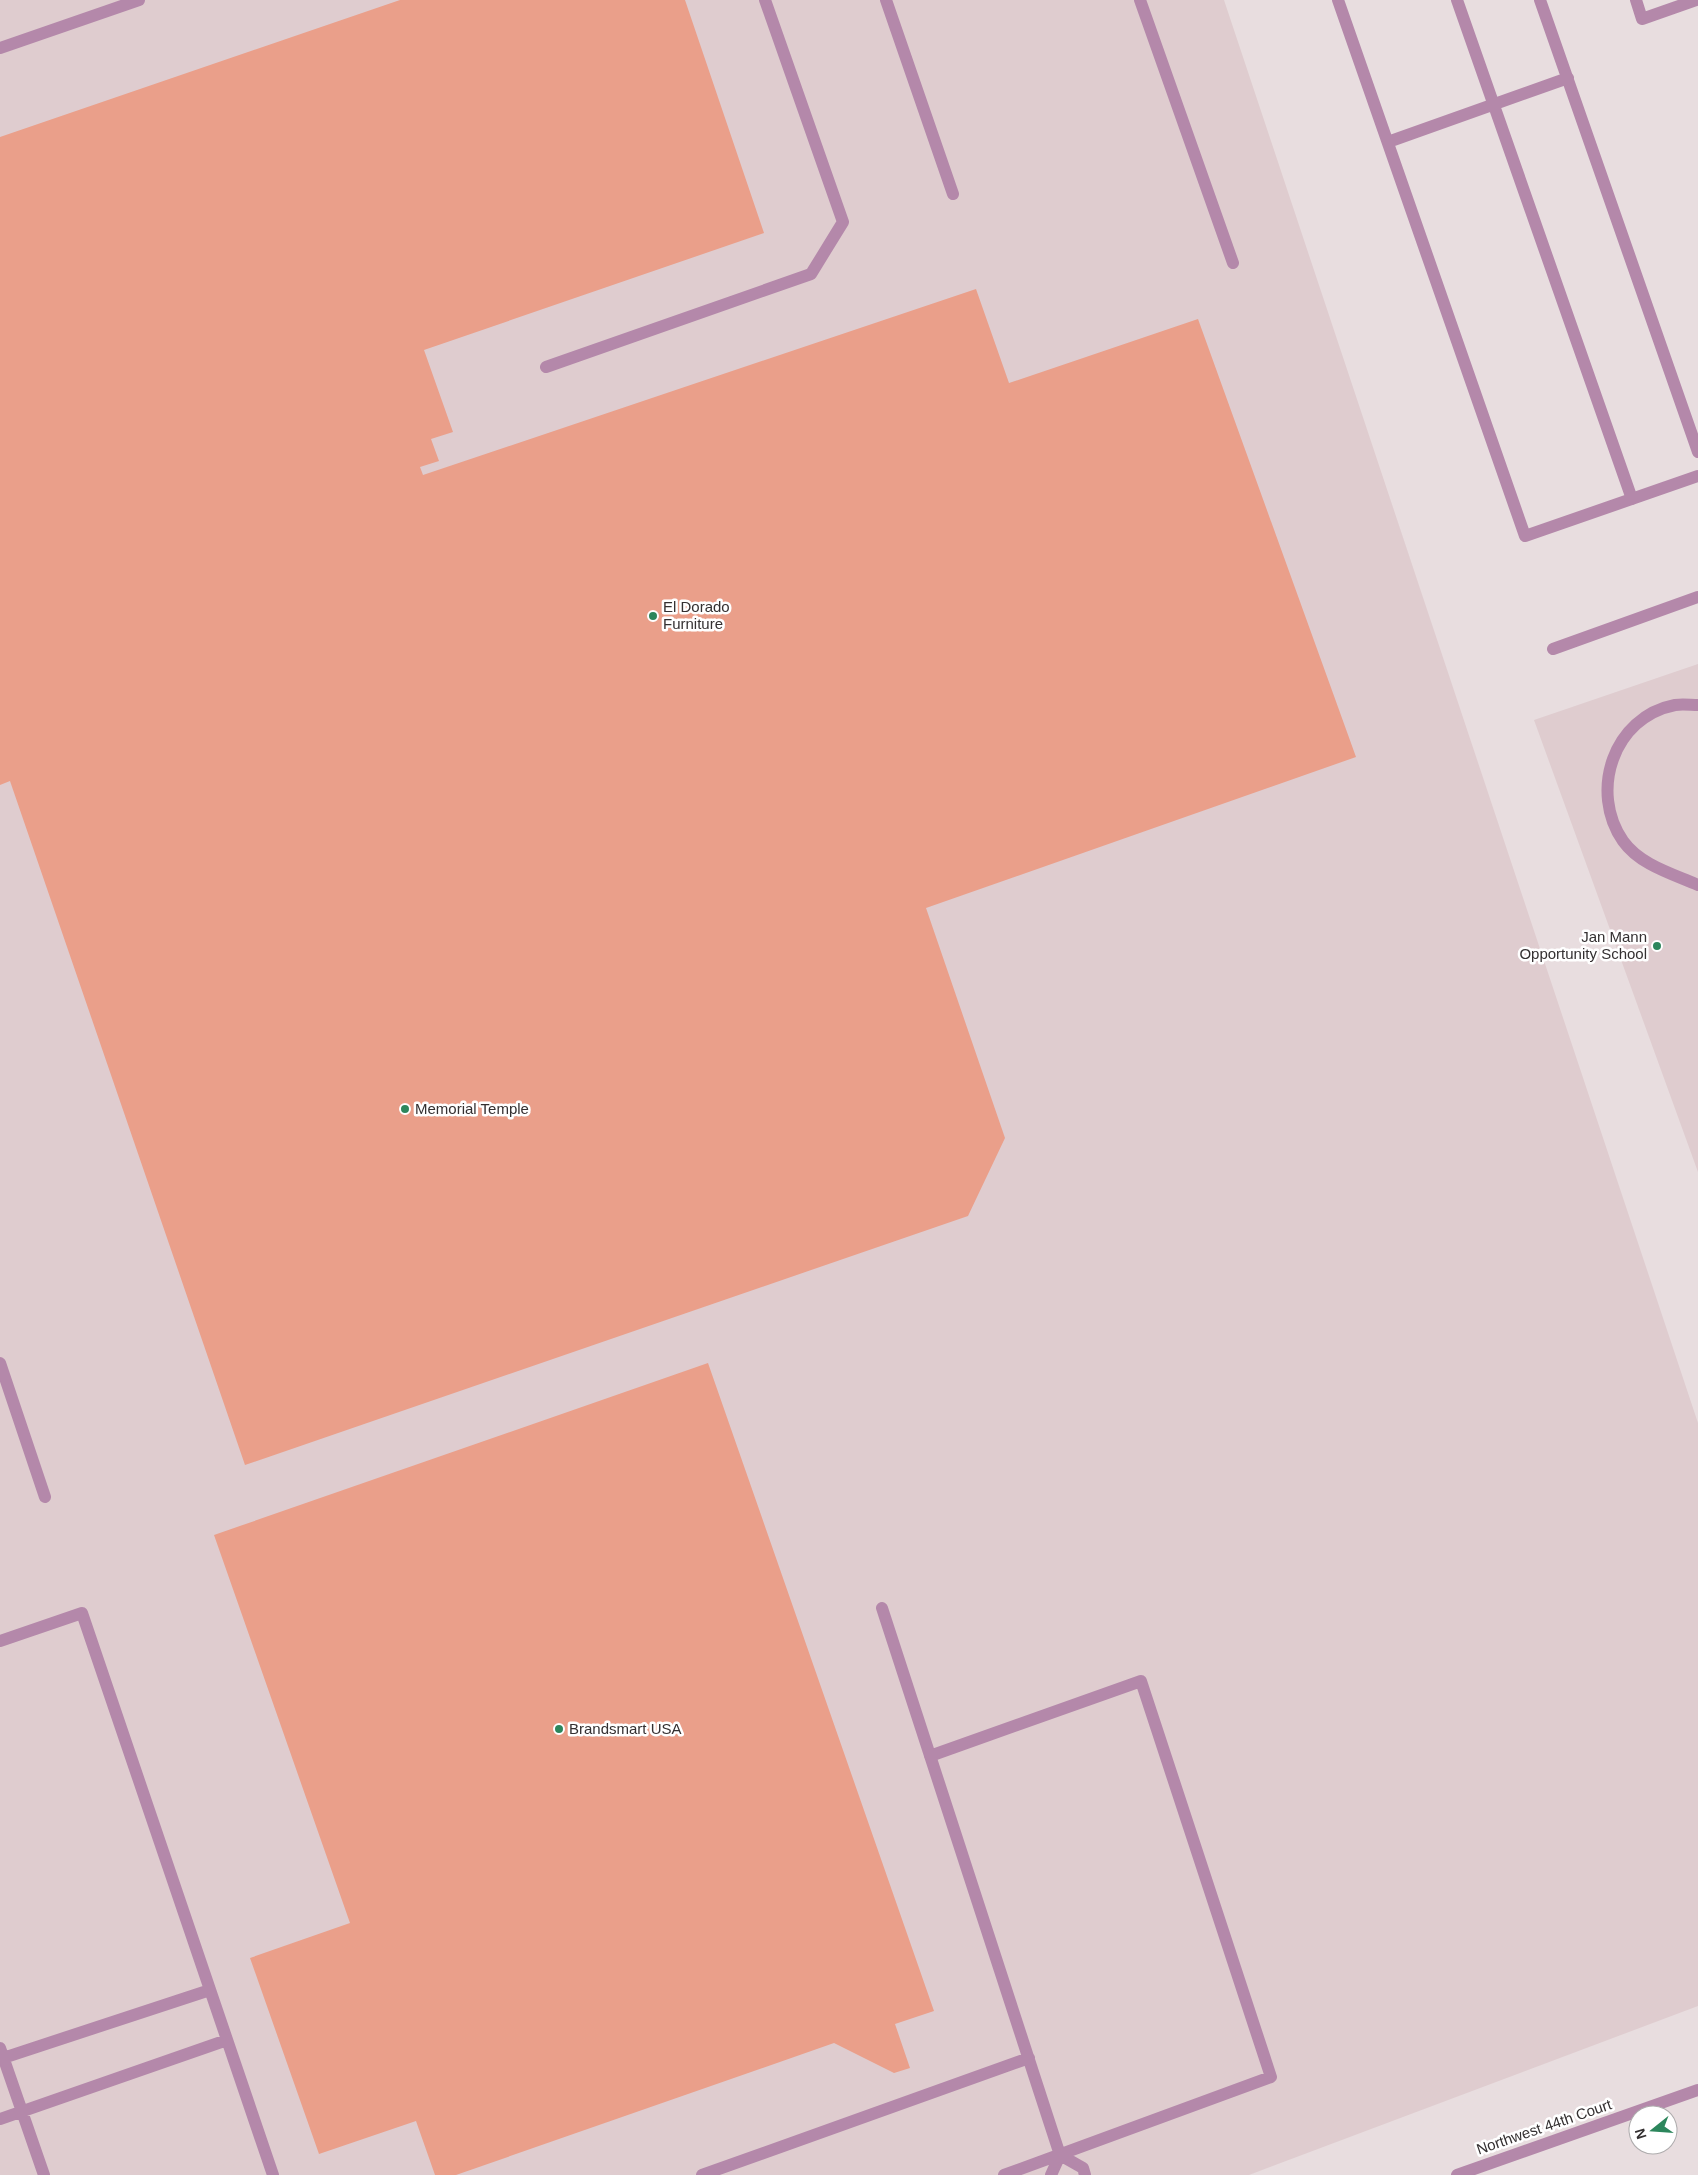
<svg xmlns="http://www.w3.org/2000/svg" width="1698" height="2175" font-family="Arial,sans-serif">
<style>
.built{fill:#dfcccf}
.building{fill:#ea9f8a}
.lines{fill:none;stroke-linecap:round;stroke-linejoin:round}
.lane{stroke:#b488aa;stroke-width:12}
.street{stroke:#b488aa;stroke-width:12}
.poi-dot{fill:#2c865c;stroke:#fff;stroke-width:2}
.labels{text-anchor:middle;stroke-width:5;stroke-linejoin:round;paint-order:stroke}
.poi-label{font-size:15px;fill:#343031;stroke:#fff;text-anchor:start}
.street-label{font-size:15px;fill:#343031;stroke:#fff}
</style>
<rect width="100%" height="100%" fill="#e8dddf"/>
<path class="built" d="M0,0H1224L1698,1423V2006L1249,2175H0Z
M1698,664V1172L1534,720Z"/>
<path class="building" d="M400,0H685L764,233L424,350L453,432L431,439L439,461L420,467L423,475L976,289L1009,383L1198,319L1356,757L926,908L1005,1138L968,1216L245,1465L10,781L0,785V137Z
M708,1363L934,2011L895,2024L910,2068L894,2073L834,2043L456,2175H435L416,2121L319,2154L250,1958L350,1923L214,1535Z"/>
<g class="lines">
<path class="lane" d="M886,0L953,194
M1140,0L1233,263
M1338,0L1525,536L1698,476
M1457,0L1632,499
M1540,0L1698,452
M1636,0L1642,19L1696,0
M0,48L139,0
M1388,142L1568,78
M546,367L811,274L843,222L765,0
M1553,649L1698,597
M1698,705C1691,705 1682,704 1675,705C1613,717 1589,792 1623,841C1640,865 1673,874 1698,885
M0,1363L45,1497
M882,1608L1060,2155L1083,2168L1085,2175
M0,1641L82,1613L273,2175
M930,1756L1141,1681L1271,2077L1004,2175
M0,2048L44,2175
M0,2059L210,1990
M0,2119L227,2040
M702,2175L1029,2058
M1051,2175L1060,2155"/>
<path class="street" d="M1457,2175L1698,2090"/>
</g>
<g class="poi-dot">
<circle cx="653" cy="616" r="5"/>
<circle cx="1657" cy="946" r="5"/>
<circle cx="405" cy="1109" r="5"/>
<circle cx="559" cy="1729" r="5"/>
</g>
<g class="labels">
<g class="poi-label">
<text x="663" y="612">El Dorado<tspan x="663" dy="17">Furniture</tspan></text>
<text x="1647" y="942" text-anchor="end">Jan Mann<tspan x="1647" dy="17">Opportunity School</tspan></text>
<text x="415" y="1114">Memorial Temple</text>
<text x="569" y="1734">Brandsmart USA</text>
</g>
<g class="street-label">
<text transform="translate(1544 2127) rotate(-19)" y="5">Northwest 44th Court</text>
</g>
</g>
<g transform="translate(1653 2130) rotate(253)"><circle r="24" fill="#ffffff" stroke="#aeacad"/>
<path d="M0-4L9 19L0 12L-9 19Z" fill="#2c865c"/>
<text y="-8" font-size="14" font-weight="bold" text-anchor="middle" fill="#343031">N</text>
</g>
</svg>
